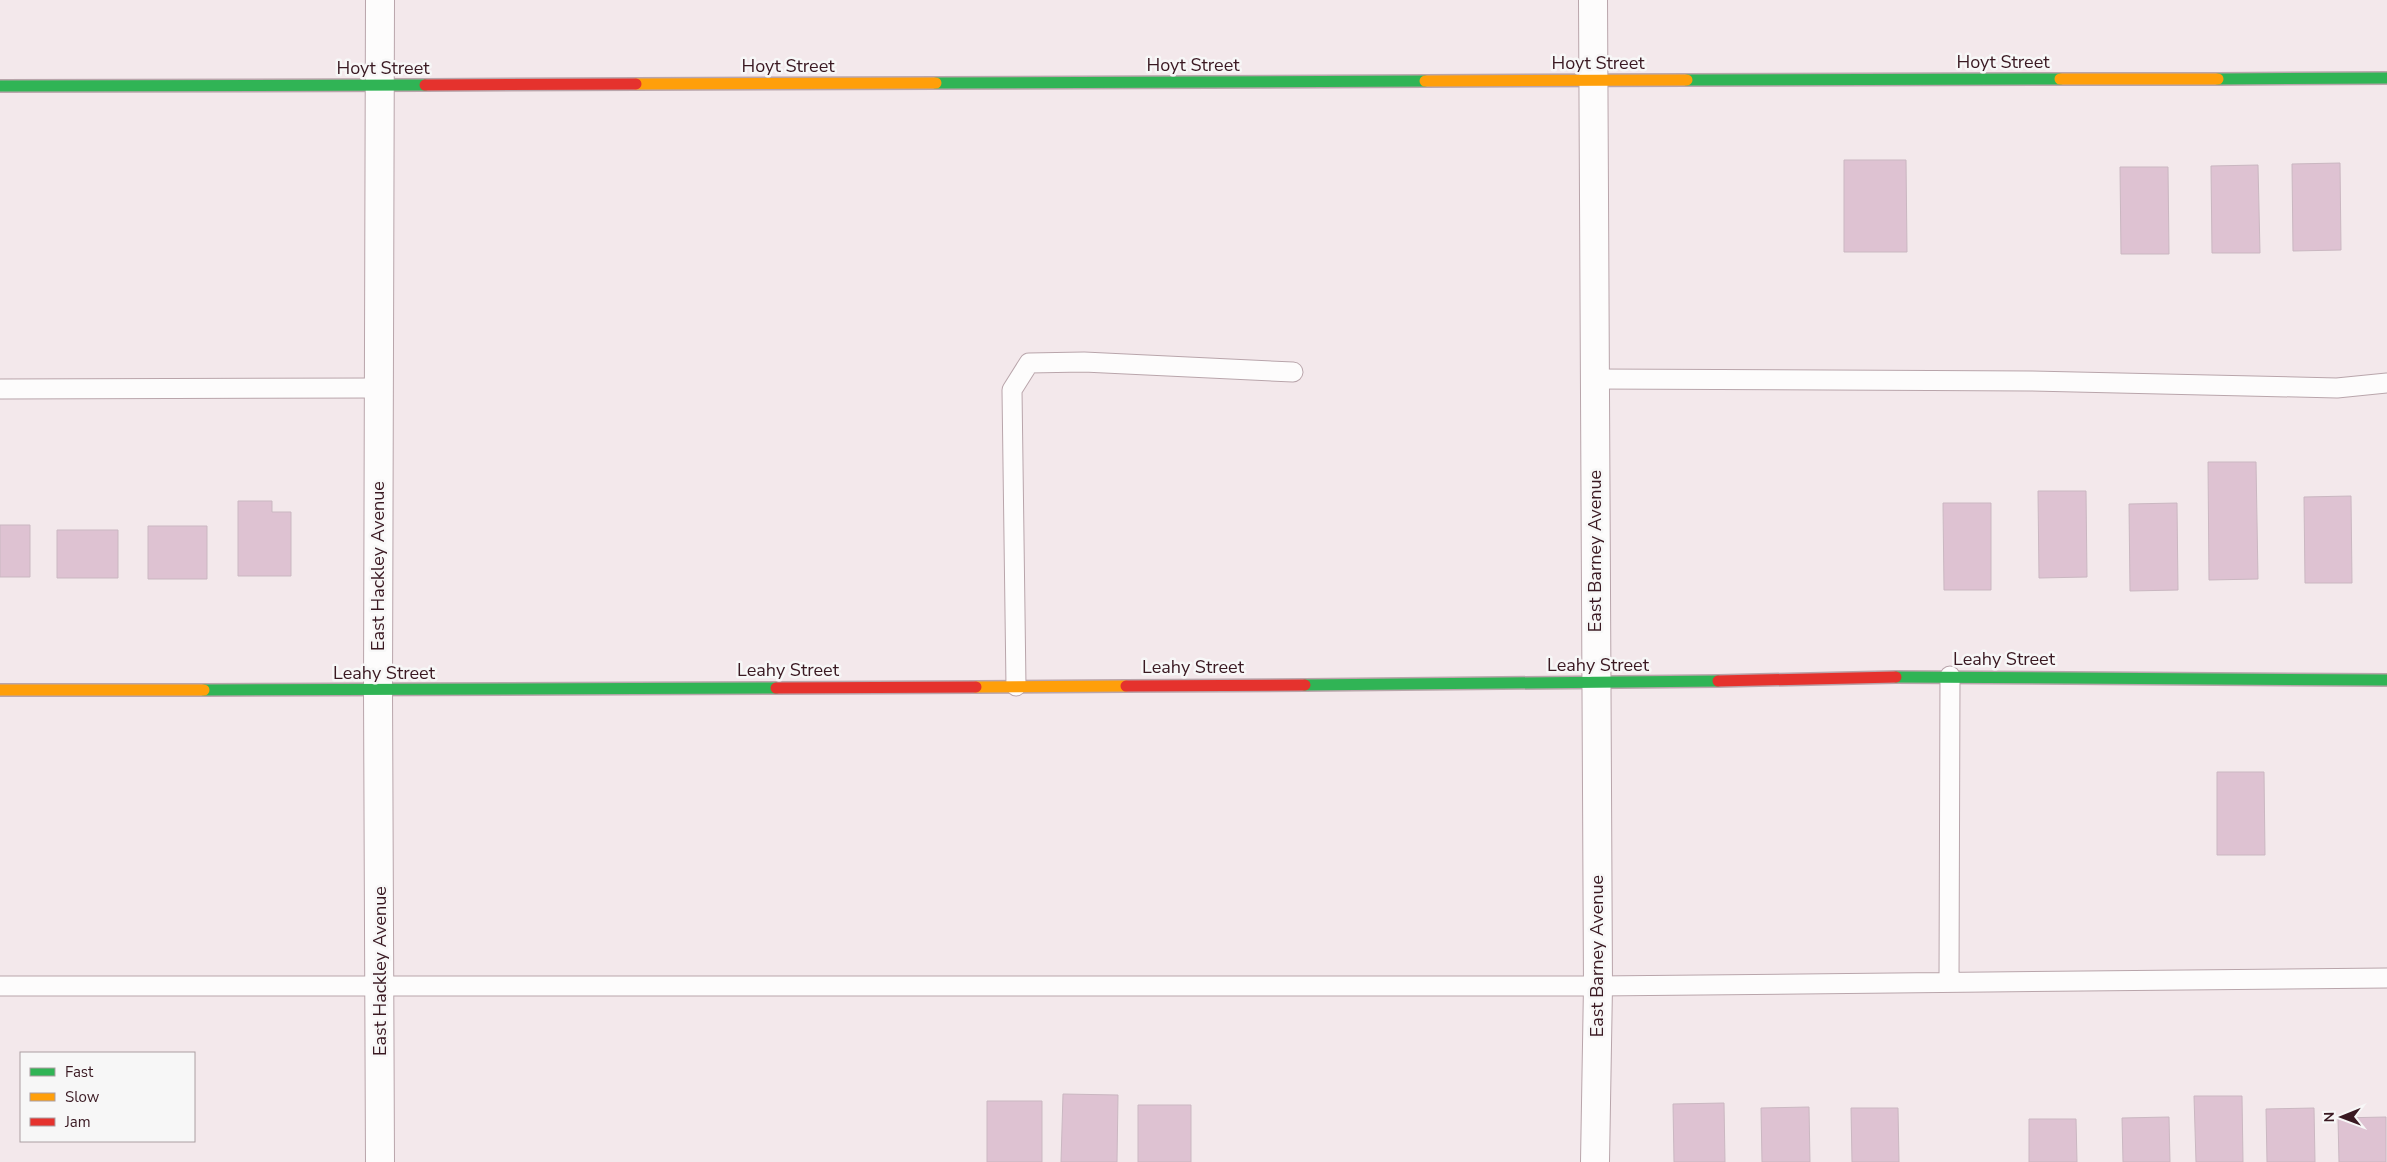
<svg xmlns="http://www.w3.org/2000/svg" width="2387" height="1162" font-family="'Nunito Sans',sans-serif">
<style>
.building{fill:#dec2d2;stroke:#cab7c1}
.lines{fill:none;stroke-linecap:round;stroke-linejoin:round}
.lane-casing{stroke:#b9a5ab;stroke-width:21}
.street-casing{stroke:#b9a5ab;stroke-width:30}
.fast-casing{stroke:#b9a5ab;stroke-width:14}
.slow-casing{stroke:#b9a5ab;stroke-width:14}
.jam-casing{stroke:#b9a5ab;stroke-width:14}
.lane{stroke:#fdfcfc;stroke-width:19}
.street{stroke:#fdfcfc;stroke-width:28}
.fast{stroke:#30b455;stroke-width:11}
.slow{stroke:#ff9f0a;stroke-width:11}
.jam{stroke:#e5322d;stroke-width:11}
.labels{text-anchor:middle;stroke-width:5;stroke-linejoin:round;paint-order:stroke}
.street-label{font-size:18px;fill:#3a1922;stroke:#f7f7f7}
</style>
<rect width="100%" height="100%" fill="#f3e8eb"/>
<path class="building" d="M1844,160H1906L1907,252H1844Z
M2340,163L2341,250L2293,251L2292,164Z
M2258,165L2260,253H2212L2211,166Z
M2120,167H2168L2169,254H2121Z
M2208,462H2256L2258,579L2209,580Z
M2038,491H2086L2087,577L2039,578Z
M2351,496L2352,583H2305L2304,497Z
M238,501H272V512H291V576H238Z
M1943,503H1991V590H1944Z
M2177,503L2178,590L2130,591L2129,504Z
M0,525H30V577H0Z
M148,526H207V579H148Z
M57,530H118V578H57Z
M2217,772H2264L2265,855H2217Z
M1063,1094L1118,1095L1117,1162H1061Z
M2194,1096H2242L2243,1162H2196Z
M987,1101H1042V1162H987Z
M1724,1103L1725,1162H1674L1673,1104Z
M1138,1105H1191V1162H1138Z
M1809,1107L1810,1162H1762L1761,1108Z
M1851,1108H1898L1899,1162H1852Z
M2314,1108L2315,1162H2267L2266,1109Z
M2169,1117L2170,1162H2123L2122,1118Z
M2386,1117V1162H2339L2338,1118Z
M2029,1119H2076L2077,1162H2029Z"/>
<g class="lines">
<g class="lane-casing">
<path id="lane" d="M1594,379L2032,381L2337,388L2387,383
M0,389L379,388
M1016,686L1012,390L1029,363L1084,362L1293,372
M1949,982L1950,676
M0,986H1598L2387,978"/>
</g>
<g class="street-casing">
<path id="street" d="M380,0L378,691L380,1162
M1593,0L1598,986L1595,1162"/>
</g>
<g class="fast-casing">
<path id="fast" d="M2218,79L2387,78
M1687,80L2060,79
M936,83L1425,81
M0,86L425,85
M1896,677L2387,680
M1305,685L1718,681
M204,690L776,688"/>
</g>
<g class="slow-casing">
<path id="slow" d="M2060,79H2218
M1425,81L1687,80
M636,84L936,83
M976,687L1126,686
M0,690H204"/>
</g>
<g class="jam-casing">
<path id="jam" d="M425,85L636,84
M1718,681L1896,677
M1126,686L1305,685
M776,688L976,687"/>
</g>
<use href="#lane" class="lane"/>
<use href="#street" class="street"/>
<use href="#fast" class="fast"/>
<use href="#slow" class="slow"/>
<use href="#jam" class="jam"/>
</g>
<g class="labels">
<g class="street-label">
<text x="2003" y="68">Hoyt Street</text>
<text x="1598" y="69">Hoyt Street</text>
<text x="1193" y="71">Hoyt Street</text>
<text x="788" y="72">Hoyt Street</text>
<text x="383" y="74">Hoyt Street</text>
<text transform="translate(1595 551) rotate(-90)" y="6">East Barney Avenue</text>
<text transform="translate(378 566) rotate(-90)" y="6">East Hackley Avenue</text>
<text x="2004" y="665">Leahy Street</text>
<text x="1598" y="671">Leahy Street</text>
<text x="1193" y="673">Leahy Street</text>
<text x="788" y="676">Leahy Street</text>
<text x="384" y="679">Leahy Street</text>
<text transform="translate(1597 956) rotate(-90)" y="6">East Barney Avenue</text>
<text transform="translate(380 971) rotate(-90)" y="6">East Hackley Avenue</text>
</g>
</g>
<rect x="20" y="1052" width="175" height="90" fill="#f7f7f7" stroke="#ab9ea2"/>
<rect x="30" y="1068" width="25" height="8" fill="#30b455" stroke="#ab9ea2"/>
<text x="65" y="1077" font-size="15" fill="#3a1922">Fast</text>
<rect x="30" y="1093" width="25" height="8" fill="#ff9f0a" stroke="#ab9ea2"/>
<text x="65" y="1102" font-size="15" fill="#3a1922">Slow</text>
<rect x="30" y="1118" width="25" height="8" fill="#e5322d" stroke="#ab9ea2"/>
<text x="65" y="1127" font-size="15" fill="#3a1922">Jam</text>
<g transform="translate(2342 1117) rotate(269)" stroke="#f7f7f7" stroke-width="4" paint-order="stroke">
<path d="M0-4L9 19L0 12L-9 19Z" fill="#3a1922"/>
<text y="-8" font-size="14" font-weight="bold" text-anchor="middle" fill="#3a1922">N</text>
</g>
</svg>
